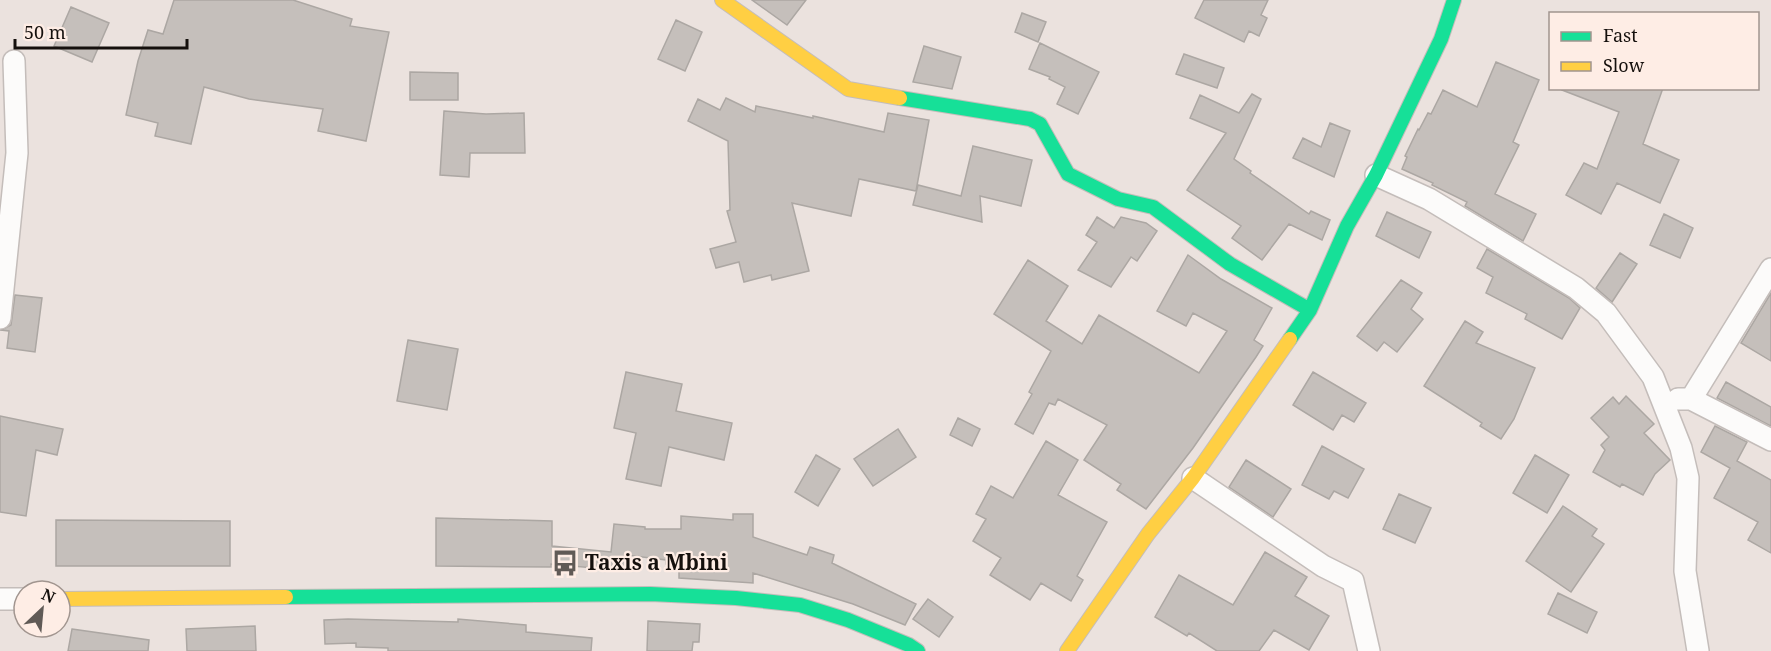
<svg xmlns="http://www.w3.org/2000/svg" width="1771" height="651" font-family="'Noto Serif',serif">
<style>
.building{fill:#c5bfbb;stroke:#aca7a3;stroke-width:1.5}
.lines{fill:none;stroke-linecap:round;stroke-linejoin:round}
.street-casing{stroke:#c4bdba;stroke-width:24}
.fast-casing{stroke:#c4bdba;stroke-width:16}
.slow-casing{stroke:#c4bdba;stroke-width:16}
.street{stroke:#fcfbfa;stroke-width:21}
.fast{stroke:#16e098;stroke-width:14}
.slow{stroke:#ffcf43;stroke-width:14}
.labels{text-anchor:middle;stroke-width:4.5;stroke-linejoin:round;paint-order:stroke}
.poi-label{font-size:21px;font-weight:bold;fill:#15100d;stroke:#feede5;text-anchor:start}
</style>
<rect width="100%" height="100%" fill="#ebe2de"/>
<path class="building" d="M174,0H293L352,19L350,26L389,32L366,141L318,131L323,109L249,99L204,87L191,144L155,136L158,123L126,115L138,61L148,30L163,34Z
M752,0H806L787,25Z
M1204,0H1268L1261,15L1267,18L1259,36L1249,31L1244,42L1195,18Z
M71,7L109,23L92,62L54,46Z
M1022,13L1046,22L1038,42L1015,32Z
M676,20L702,32L685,71L658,59Z
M1040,43L1099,72L1078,114L1057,104L1065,87L1049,79L1050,77L1029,69Z
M924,46L961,57L952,89L913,82Z
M1184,54L1224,68L1217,88L1176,74Z
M1496,62L1539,80L1513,142L1519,145L1495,194L1536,214L1523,241L1465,206L1467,202L1432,185L1433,183L1402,169L1407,157L1405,156L1418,129L1419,130L1428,113L1431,114L1443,90L1477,107Z
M410,72L458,73V100H410Z
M1563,88H1663L1643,144L1679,160L1660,203L1617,183L1601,214L1566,195L1584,163L1597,169L1619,112L1562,90Z
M1252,94L1261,99L1234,159L1251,171L1250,173L1309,214L1311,211L1330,220L1322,240L1289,224L1262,260L1232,238L1241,226L1187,190L1226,133L1190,118L1200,95L1239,113Z
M726,98L755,112L756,106L813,118V116L884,132L888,113L929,120L916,191L859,179L851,216L792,203L809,271L772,280L771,275L744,282L739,262L716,268L710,249L736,242L727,211L730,210L728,141L688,121L698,99L720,110Z
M444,111L486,114L524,113L525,153H470L469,177L440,175Z
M1330,123L1350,131L1334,177L1293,158L1303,138L1321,147Z
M973,146L1032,160L1021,206L980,196L982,222L913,205L918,185L961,196Z
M1387,212L1431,232L1419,258L1376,236Z
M1664,214L1693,228L1680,258L1650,245Z
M1097,217L1114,228L1121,217L1146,223L1157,231L1137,261L1131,257L1111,287L1078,270L1097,242L1086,235Z
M1487,249L1569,298L1580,308L1562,339L1525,319L1527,314L1486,293L1493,277L1477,268Z
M1620,253L1637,264L1612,302L1596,288Z
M1188,255L1221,279L1272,308L1254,340L1263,346L1256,357L1193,448L1146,509L1117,490L1121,484L1084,460L1107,425L1058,399L1055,405L1049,403L1033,434L1015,424L1032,394L1029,392L1051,351L994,314L1028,260L1068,286L1046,321L1082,344L1099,315L1199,373L1227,331L1193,313L1186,326L1157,311Z
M1401,280L1422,293L1411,309L1423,319L1397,352L1384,342L1377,351L1357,336Z
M1771,293V361L1741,343Z
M15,295L42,298L35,352L7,348L9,331L1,330L11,325Z
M1465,321L1483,332L1476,343L1535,368L1514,419L1501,439L1480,426L1482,423L1424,386Z
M408,340L458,349L447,410L397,401Z
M626,372L682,384L676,411L732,423L724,460L669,447L661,486L626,479L636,433L614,428Z
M1313,372L1366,403L1354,422L1342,415L1333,430L1293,405Z
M1726,382L1771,407V426L1717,398Z
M1626,396L1654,424L1644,433L1670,460L1655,474L1643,495L1622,484L1620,487L1593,472L1605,450L1601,445L1609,437L1591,418L1613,397L1619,404Z
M0,416L63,429L57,455L36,450L26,516L0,512Z
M958,418L980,429L972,446L950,435Z
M1715,426L1747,442L1737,461L1771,480V553L1748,540L1758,522L1714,498L1730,468L1701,452Z
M898,429L916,457L873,486L854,459Z
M1046,441L1078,460L1058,495L1107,522L1077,576L1083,580L1071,601L1041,583L1030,600L990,575L1001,558L973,541L986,519L976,514L991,486L1013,498Z
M1322,446L1364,469L1348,498L1334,491L1329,499L1302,485Z
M816,455L840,469L818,506L795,492Z
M1535,455L1569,475L1547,513L1513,493Z
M1246,460L1291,489L1273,517L1229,487Z
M1399,494L1431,508L1415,543L1383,529Z
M1563,506L1597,529L1592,536L1604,544L1571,592L1526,561Z
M733,514H753V537L807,555L810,547L834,555L832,563L916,604L905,625L853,604L753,573V583L679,578V564H666V560L627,555L626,571L551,564V567L436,566V518L552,521V546L611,552L614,524L645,527V529H681V516L733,520Z
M56,520L230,521V566H56Z
M1265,552L1307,577L1295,596L1329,616L1309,650L1274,630L1259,651H1217L1189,633L1187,636L1155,617L1179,575L1233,605Z
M1558,593L1597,612L1587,633L1548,614Z
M928,599L953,617L939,637L913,619Z
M348,619L458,622V619L526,625V632L592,638L591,651H388V648L356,647V643L325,644L324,620Z
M648,621L700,624L699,642H693L692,651H647Z
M255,626L256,651H187L186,629Z
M72,629L149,640L148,651H68Z"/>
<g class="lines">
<g class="street-casing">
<path id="street" d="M1376,175L1429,199L1576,288L1606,313L1653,377L1681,448L1688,478L1685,571L1698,651
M0,318L17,153L14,61
M1678,399H1691L1771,440
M1691,399L1771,269
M1193,478L1323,566L1353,581L1369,651
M0,599H24"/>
</g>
<g class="fast-casing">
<path id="fast" d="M900,98L1030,119L1040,124L1068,174L1118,199L1153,207L1230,264L1310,310
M1290,339L1310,310L1347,226L1376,175L1441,39L1454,0
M286,597L650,594L736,598L800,605L848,620L909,645L918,651"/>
</g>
<g class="slow-casing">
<path id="slow" d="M722,0L848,89L900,98
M60,599L286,597
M1067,651L1148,534L1193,478L1290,339"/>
</g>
<use href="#street" class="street"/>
<use href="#fast" class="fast"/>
<use href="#slow" class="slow"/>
</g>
<defs>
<g id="bus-bare" transform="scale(2.07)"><path d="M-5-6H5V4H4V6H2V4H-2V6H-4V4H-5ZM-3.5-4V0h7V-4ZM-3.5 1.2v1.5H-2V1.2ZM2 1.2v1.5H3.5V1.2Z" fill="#605a56" stroke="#feede5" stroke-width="2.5" paint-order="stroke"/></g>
</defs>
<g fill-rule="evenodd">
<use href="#bus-bare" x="565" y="563"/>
</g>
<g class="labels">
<g class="poi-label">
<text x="585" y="570">Taxis a Mbini</text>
</g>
</g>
<rect x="1549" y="12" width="210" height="78" fill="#feede5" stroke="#a1958f" stroke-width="1.5"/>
<rect x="1561" y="32" width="30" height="9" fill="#16e098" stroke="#a1958f" stroke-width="1.5"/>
<text x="1603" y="42" font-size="18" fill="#15100d">Fast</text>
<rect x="1561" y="62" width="30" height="9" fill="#ffcf43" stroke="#a1958f" stroke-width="1.5"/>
<text x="1603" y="72" font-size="18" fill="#15100d">Slow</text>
<g transform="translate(42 609) rotate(26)"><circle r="28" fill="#feede5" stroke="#a1958f" stroke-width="1.5"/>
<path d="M0-4.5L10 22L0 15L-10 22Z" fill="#605a56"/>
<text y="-9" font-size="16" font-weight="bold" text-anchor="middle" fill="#15100d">N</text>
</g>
<path d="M15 39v9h172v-9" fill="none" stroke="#15100d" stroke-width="3"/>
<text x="24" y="39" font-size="18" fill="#15100d" stroke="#feede5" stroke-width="4.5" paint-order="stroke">50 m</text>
</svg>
